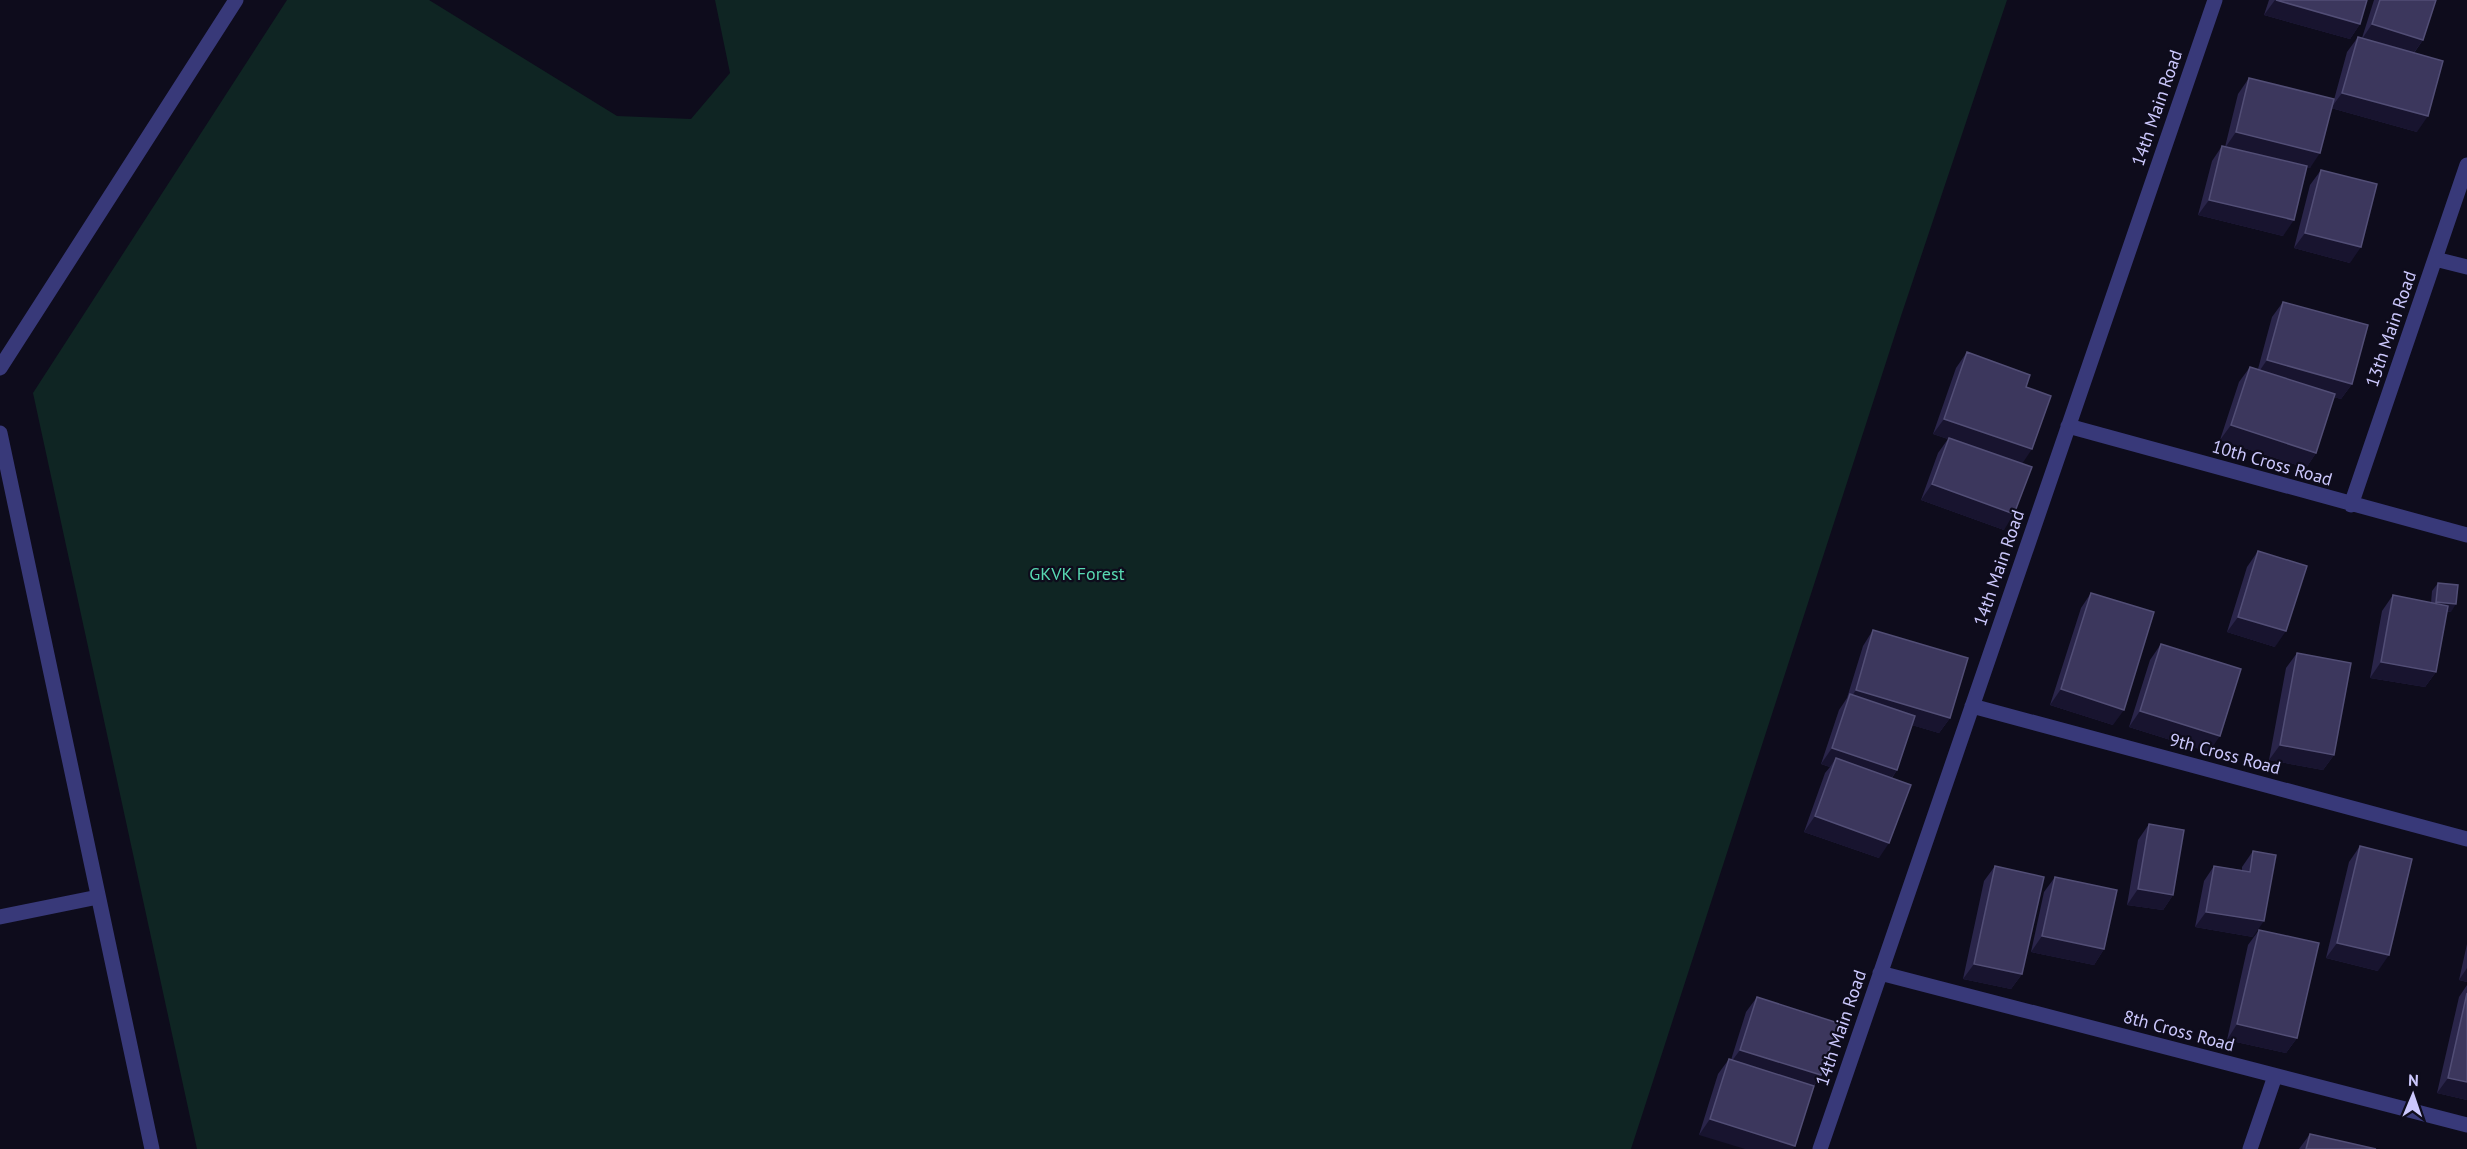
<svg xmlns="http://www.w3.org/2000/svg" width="2467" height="1149" font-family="'PT Sans',sans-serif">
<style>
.green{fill:#0f2523}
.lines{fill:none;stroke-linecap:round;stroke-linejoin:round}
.minor{stroke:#383979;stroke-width:15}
.wall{fill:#2a254a}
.shaded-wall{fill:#18142f}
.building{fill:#3c375d;stroke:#524e76;stroke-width:1.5}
.labels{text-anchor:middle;stroke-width:4.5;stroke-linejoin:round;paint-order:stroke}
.street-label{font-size:18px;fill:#ccc8fd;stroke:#0e0c1c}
.park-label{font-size:18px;fill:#58d9b2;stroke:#0e0c1c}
</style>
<rect width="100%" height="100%" fill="#0e0c1c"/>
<path class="green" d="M287,0H429L617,116L691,119L730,73L715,0H2007L1901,316L1631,1149H197L33,393Z"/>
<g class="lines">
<path class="minor" d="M2435,259L2467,267
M0,368L236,0
M2068,426L2467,535
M0,433L152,1149
M2351,505L2467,165
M1972,706L2467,839
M0,917L98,897
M1880,973L2467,1125
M1820,1149L2215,0
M2250,1149L2275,1076"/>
</g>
<path class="wall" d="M2269,0H2367L2360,24L2350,39L2264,15Z
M2374,0H2436L2423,40L2414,53L2417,132L2331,108L2310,168L2307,167L2283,236L2198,215L2212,161L2222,146L2225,147L2238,94L2249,78L2332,107L2347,52L2358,37L2362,38Z
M2321,170L2350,263L2294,248L2310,185Z
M2283,302L2352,384L2341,399L2334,397L2316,453L2306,468L2220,440L2239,382L2250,367L2258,369L2272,317Z
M1967,352L2026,387L2022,464L2004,530L1921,500L1938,453L1948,439L1933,434L1956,368Z
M2258,551L2275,647L2227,632L2247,567Z
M2438,583L2451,612H2447L2436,672L2425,687L2370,678L2382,611L2393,595L2431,603L2432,591Z
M2091,593L2113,725L2050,705L2081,608Z
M1873,630L1950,718L1939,733L1912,725L1897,770L1892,778L1879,858L1804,832L1825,773L1830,767L1821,764L1839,710L1847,698L1863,646Z
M2161,644L2209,752L2129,727L2150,660Z
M2297,653L2334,755L2323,770L2269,760L2286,668Z
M2149,824L2173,895L2163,910L2127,905L2138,840Z
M2360,846L2378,971L2326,958L2349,862Z
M2253,851V937L2195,927L2204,881L2214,866L2242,870V867Z
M1995,866L2022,974L2011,989L1963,979L1984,881Z
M2055,877L2104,949L2094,965L2031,952L2044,892Z
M2259,930L2297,1038L2286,1053L2227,1040L2248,945Z
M2467,944V982L2459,980Z
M2467,985V1100L2437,1093L2459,997Z
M1757,997L1821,1075L1814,1086L1699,1135L1718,1074L1729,1059L1731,1060L1746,1012Z
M2310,1134L2376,1149H2299Z"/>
<path class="shaded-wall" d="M2275,0L2360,24L2350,39L2264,15Z
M2372,24L2423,40L2412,55L2362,39Z
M2342,93L2428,116L2417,132L2331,108Z
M2236,132L2320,153L2310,168L2225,148Z
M2209,200L2294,220L2283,236L2198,215Z
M2305,233L2361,247L2350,263L2294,248Z
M2267,360L2352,384L2341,399L2256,376Z
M1944,419L2032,449L2022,464L1933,434Z
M2231,425L2316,453L2306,468L2220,440Z
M1932,484L2014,514L2004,530L1921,500Z
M2436,602L2456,604L2451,612L2430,610Z
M2238,617L2286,631L2275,647L2227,632Z
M2381,662L2436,672L2425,687L2370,678Z
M2061,689L2124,710L2113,725L2050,705Z
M1856,690L1950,718L1939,733L1846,706L1847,703Z
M2140,711L2220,736L2209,752L2129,727Z
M2280,745L2334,755L2323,770L2269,760Z
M1832,748L1897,770L1886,786L1836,758L1830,767L1821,764Z
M1815,816L1889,843L1879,858L1804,832Z
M2138,889L2173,895L2163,910L2127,905Z
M2206,912L2264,921L2253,937L2195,927Z
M2042,936L2104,949L2094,965L2031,952Z
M2337,943L2389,955L2378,971L2326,958Z
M1974,964L2022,974L2011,989L1963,979Z
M2467,968V982L2459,980Z
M2237,1024L2297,1038L2286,1053L2227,1040Z
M1740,1050L1821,1075L1810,1091L1729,1065Z
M2448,1078L2467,1082V1100L2437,1093Z
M1710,1119L1795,1146L1793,1149H1745L1699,1135Z"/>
<path class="building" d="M2276,0H2367L2360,24Z
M2380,0H2436L2423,40L2372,24Z
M2358,37L2443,61L2428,116L2342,93Z
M2249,78L2334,99L2320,153L2236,132Z
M2222,146L2307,166L2294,220L2209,200Z
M2321,170L2377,184L2361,247L2305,233Z
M2283,302L2368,325L2352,384L2267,360Z
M1967,352L2030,375L2026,387L2051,396L2032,449L1944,419Z
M2250,367L2335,394L2316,453L2231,425Z
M1949,438L2032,467L2014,514L1932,484Z
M2258,551L2307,566L2286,631L2238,617Z
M2438,583L2458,585L2456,604L2436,602Z
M2091,593L2154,612L2124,710L2061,689Z
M2393,595L2448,606L2436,672L2381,662Z
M1873,630L1968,658L1950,718L1856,690Z
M2161,644L2241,669L2220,736L2140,711Z
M2297,653L2351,663L2334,755L2280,745Z
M1850,694L1915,716L1897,770L1832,748Z
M1836,758L1911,785L1889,843L1815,816Z
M2149,824L2184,830L2173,895L2138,889Z
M2360,846L2412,859L2389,955L2337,943Z
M2253,851L2276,855L2264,921L2206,912L2214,866L2250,872Z
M1995,866L2044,877L2022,974L1974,964Z
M2055,877L2117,890L2104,949L2042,936Z
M2259,930L2319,943L2297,1038L2237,1024Z
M2467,993V1082L2448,1078Z
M1757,997L1838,1023L1821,1075L1740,1050Z
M1729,1059L1814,1086L1795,1146L1710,1119Z
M2310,1134L2376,1149H2306Z"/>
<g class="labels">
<g class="street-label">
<text transform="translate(2157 108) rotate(-71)" y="6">14th Main Road</text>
<text transform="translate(2391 329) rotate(-71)" y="6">13th Main Road</text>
<text transform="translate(2272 463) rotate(16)" y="6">10th Cross Road</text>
<text transform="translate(1999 568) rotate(-71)" y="6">14th Main Road</text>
<text transform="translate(2225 754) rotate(15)" y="6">9th Cross Road</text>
<text transform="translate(1841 1028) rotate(-71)" y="6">14th Main Road</text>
<text transform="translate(2179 1031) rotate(15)" y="6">8th Cross Road</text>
</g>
<g class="park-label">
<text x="1077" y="580">GKVK Forest</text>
</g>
</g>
<g transform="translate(2413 1095) rotate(2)" stroke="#0e0c1c" stroke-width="4.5" paint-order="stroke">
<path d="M0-4.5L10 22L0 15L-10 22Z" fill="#ccc8fd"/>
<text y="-9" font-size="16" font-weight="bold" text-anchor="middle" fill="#ccc8fd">N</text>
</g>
</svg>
